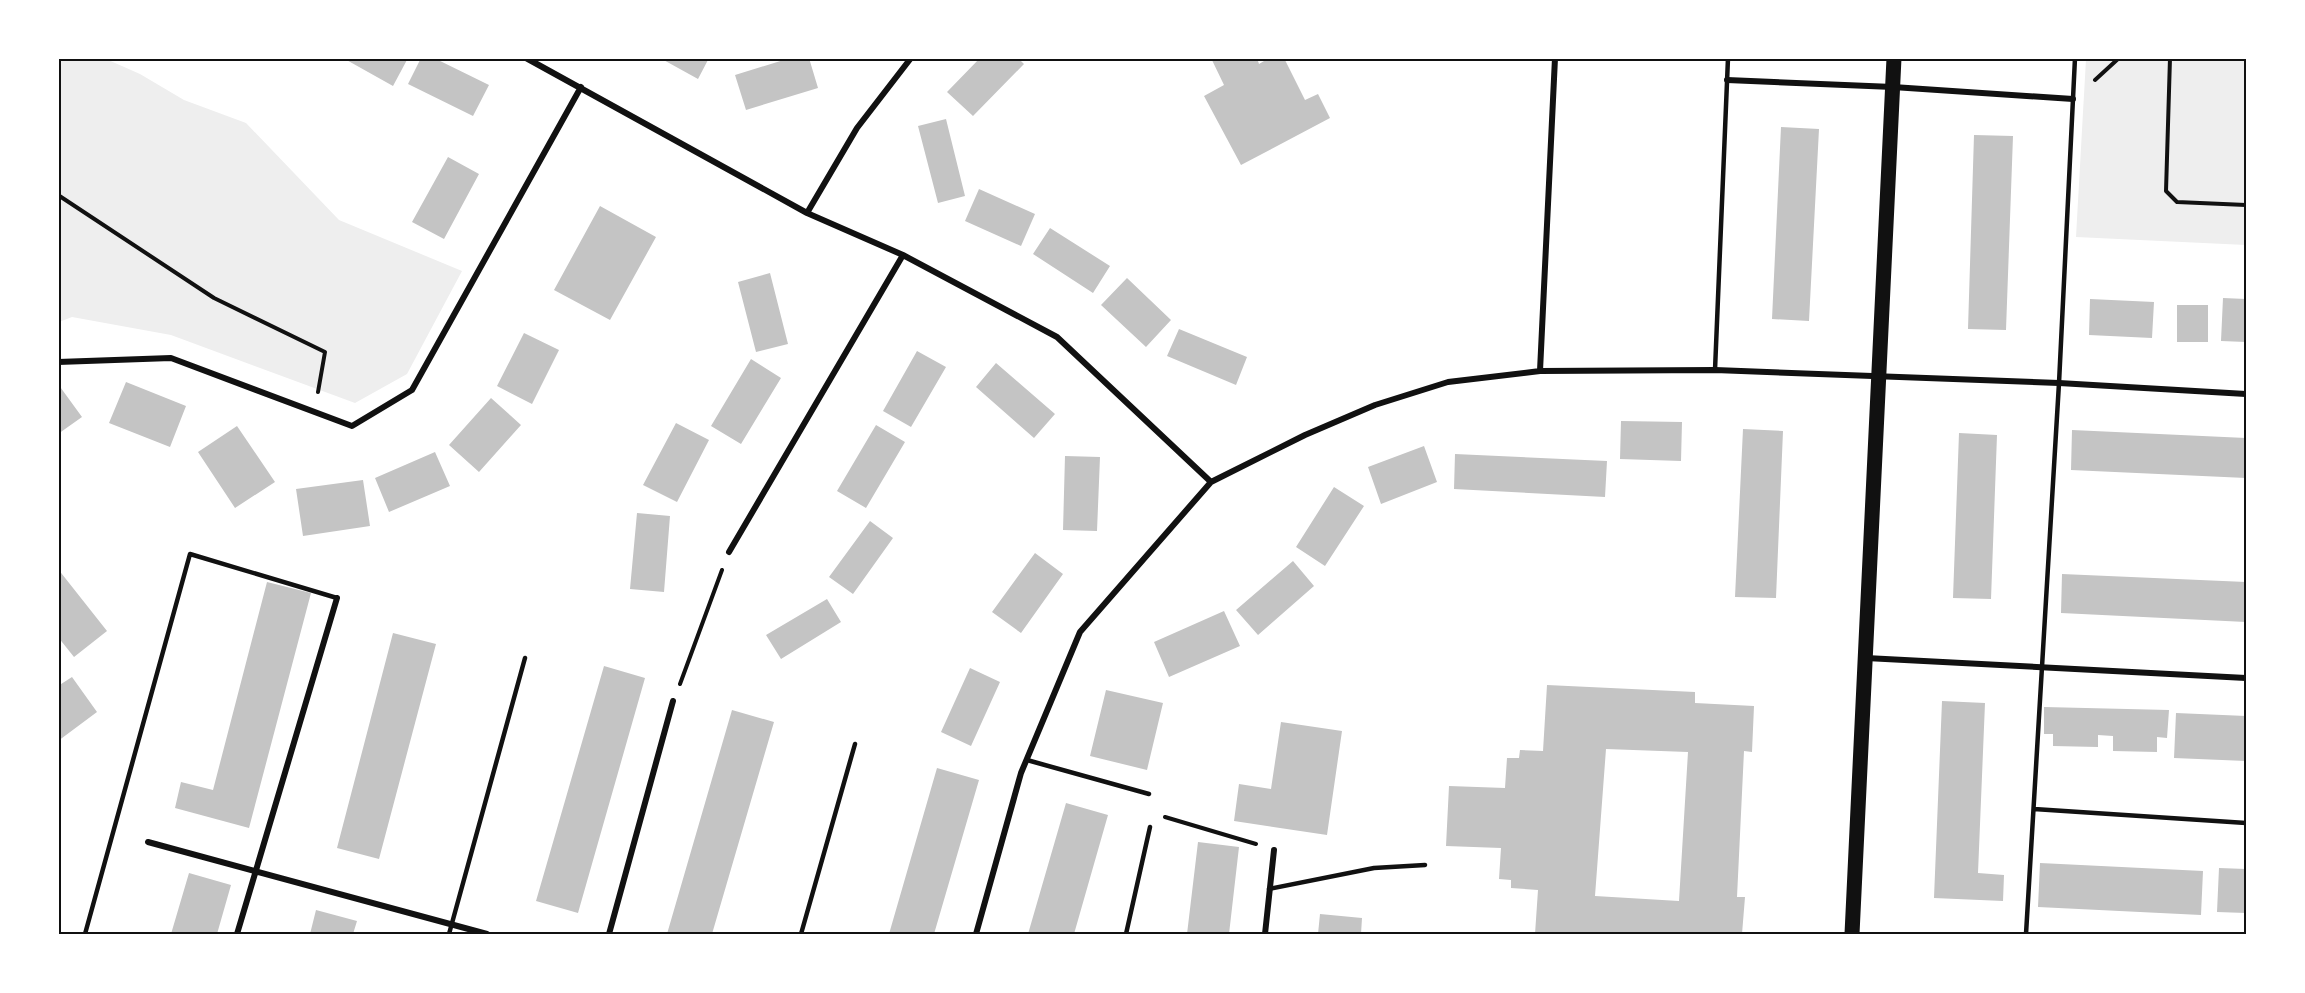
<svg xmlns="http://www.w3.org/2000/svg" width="2305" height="993" font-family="Literata,serif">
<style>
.green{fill:#eee}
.building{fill:#c4c4c4;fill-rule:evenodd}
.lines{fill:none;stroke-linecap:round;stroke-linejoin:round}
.path{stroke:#111;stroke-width:4}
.service{stroke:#111;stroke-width:4.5}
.minor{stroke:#111;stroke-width:6}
.primary{stroke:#111;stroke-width:15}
.neatline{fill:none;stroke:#111;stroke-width:2}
</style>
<rect width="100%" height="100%" fill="#fff"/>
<path class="green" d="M59,59H106L140,74L184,100L246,123L339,220L462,271L407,374L355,403L171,335L72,317L59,322Z
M2086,59H2246V245L2076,237Z"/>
<path class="building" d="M343,58H408L393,86Z
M421,58H434L489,85L473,116L408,84Z
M660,58H709L698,79Z
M790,58H809L818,88L746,110L735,75Z
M980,58H1018L1024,64L973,116L947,92Z
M1211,58H1257L1259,64L1269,58H1284L1305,100L1318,94L1330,118L1241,165L1204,96L1224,85Z
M946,119L965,196L938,203L918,126Z
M1781,127L1819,129L1809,321L1772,319Z
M1974,135L2013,136L2006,330L1968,329Z
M448,157L479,174L444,239L412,222Z
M979,189L1035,214L1021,246L965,221Z
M600,206L656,237L610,320L554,290Z
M1050,228L1110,266L1093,293L1033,254Z
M770,273L788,344L756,352L738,282Z
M1127,278L1171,320L1146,347L1101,305Z
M2223,298L2246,299V342L2221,341Z
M2090,299L2154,302L2152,338L2089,335Z
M2177,305H2208V342H2177Z
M1179,329L1247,357L1236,385L1167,356Z
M524,333L559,350L532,404L497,386Z
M917,351L946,367L911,427L883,411Z
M751,359L781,378L741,444L711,426Z
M996,363L1055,414L1034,438L976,387Z
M126,382L186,406L170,447L109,423Z
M58,384L82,417L58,434Z
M491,398L521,425L479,472L449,445Z
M1621,421L1682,422L1681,461L1620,459Z
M676,423L709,440L677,502L643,485Z
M876,425L905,442L866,508L837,491Z
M237,426L275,482L235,508L198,452Z
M1743,429L1783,431L1776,598L1735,597Z
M2072,430L2246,438V478L2071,470Z
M1959,433L1997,435L1991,599L1953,598Z
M1424,446L1437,482L1381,504L1368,467Z
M435,452L450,486L389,512L375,478Z
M1455,454L1607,461L1605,497L1454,489Z
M1065,456L1100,457L1097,531L1063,530Z
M363,480L370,526L303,536L296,489Z
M1334,487L1364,506L1325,566L1296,547Z
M637,513L670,516L664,592L630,589Z
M870,521L893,538L853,594L829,577Z
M1035,553L1063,574L1021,633L992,612Z
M1293,561L1314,586L1258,635L1236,610Z
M58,569L107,631L74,657L58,637Z
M2062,574L2246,582V622L2061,613Z
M267,582L311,593L249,828L175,808L181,782L213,790Z
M827,599L841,622L781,659L766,635Z
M1224,611L1240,646L1169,677L1154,642Z
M393,633L436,644L379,859L337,848Z
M604,666L645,678L578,913L536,901Z
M970,668L1000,682L971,746L941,732Z
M72,677L97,712L58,741V686Z
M1547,685L1695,692V703L1754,706L1752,752L1744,751L1737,897H1745L1742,934H1535L1538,890L1511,888V880L1499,879L1501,848L1446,846L1449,786L1505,788L1507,758H1519L1520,750L1543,751ZM1606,749L1688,752L1679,901L1595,896Z
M1106,690L1163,703L1147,770L1090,756Z
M1942,701L1985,703L1978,873L2004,875L2003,901L1934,898Z
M2044,707L2169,710L2167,738L2157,737V752L2113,751V736L2098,735V747L2053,746V734H2044Z
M732,710L774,722L712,934H667Z
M2176,713L2246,716V761L2174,758Z
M1281,722L1342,731L1327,835L1234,821L1239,784L1271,789Z
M937,768L979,780L934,934H889Z
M1066,803L1108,815L1074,934H1028Z
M1198,842L1239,847L1229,934H1187Z
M2040,863L2203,871L2201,915L2038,907Z
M2219,868L2246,869V913L2217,912Z
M189,873L231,885L217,934H171Z
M316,910L357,921L353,934H310Z
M1320,914L1362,918L1361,934H1318Z"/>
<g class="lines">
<path class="path" d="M2170,58L2166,191L2177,202L2246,205
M2095,80L2119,58
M58,195L214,298L325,352L318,392
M680,684L722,570
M1165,817L1256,844"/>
<path class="service" d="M1715,370L1728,58
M1027,760L1149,794
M2034,809L2246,823
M1269,889L1374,868L1425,865
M85,934L190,554L337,598
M449,934L525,658
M801,934L855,744
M1126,934L1150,827
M2026,934L2059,383L2075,58"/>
<path class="minor" d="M526,58L807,213L903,255L1057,337L1211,482
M1727,80L1893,87L2073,99
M807,213L857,128L911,58
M58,362L171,358L352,426L412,390L581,87
M1540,371L1555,58
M729,552L903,255
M1866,658L2246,678
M148,842L487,934
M237,934L337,598
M609,934L673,701
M976,934L1021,773L1080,632L1211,482L1305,435L1375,405L1448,382L1540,371L1715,370L2059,383L2246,394
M1265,934L1274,850"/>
<path class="primary" d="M1852,934L1894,58"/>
</g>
<rect width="2305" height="993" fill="none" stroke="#ffffff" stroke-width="120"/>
<rect x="60" y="60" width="2185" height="873" class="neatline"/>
</svg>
